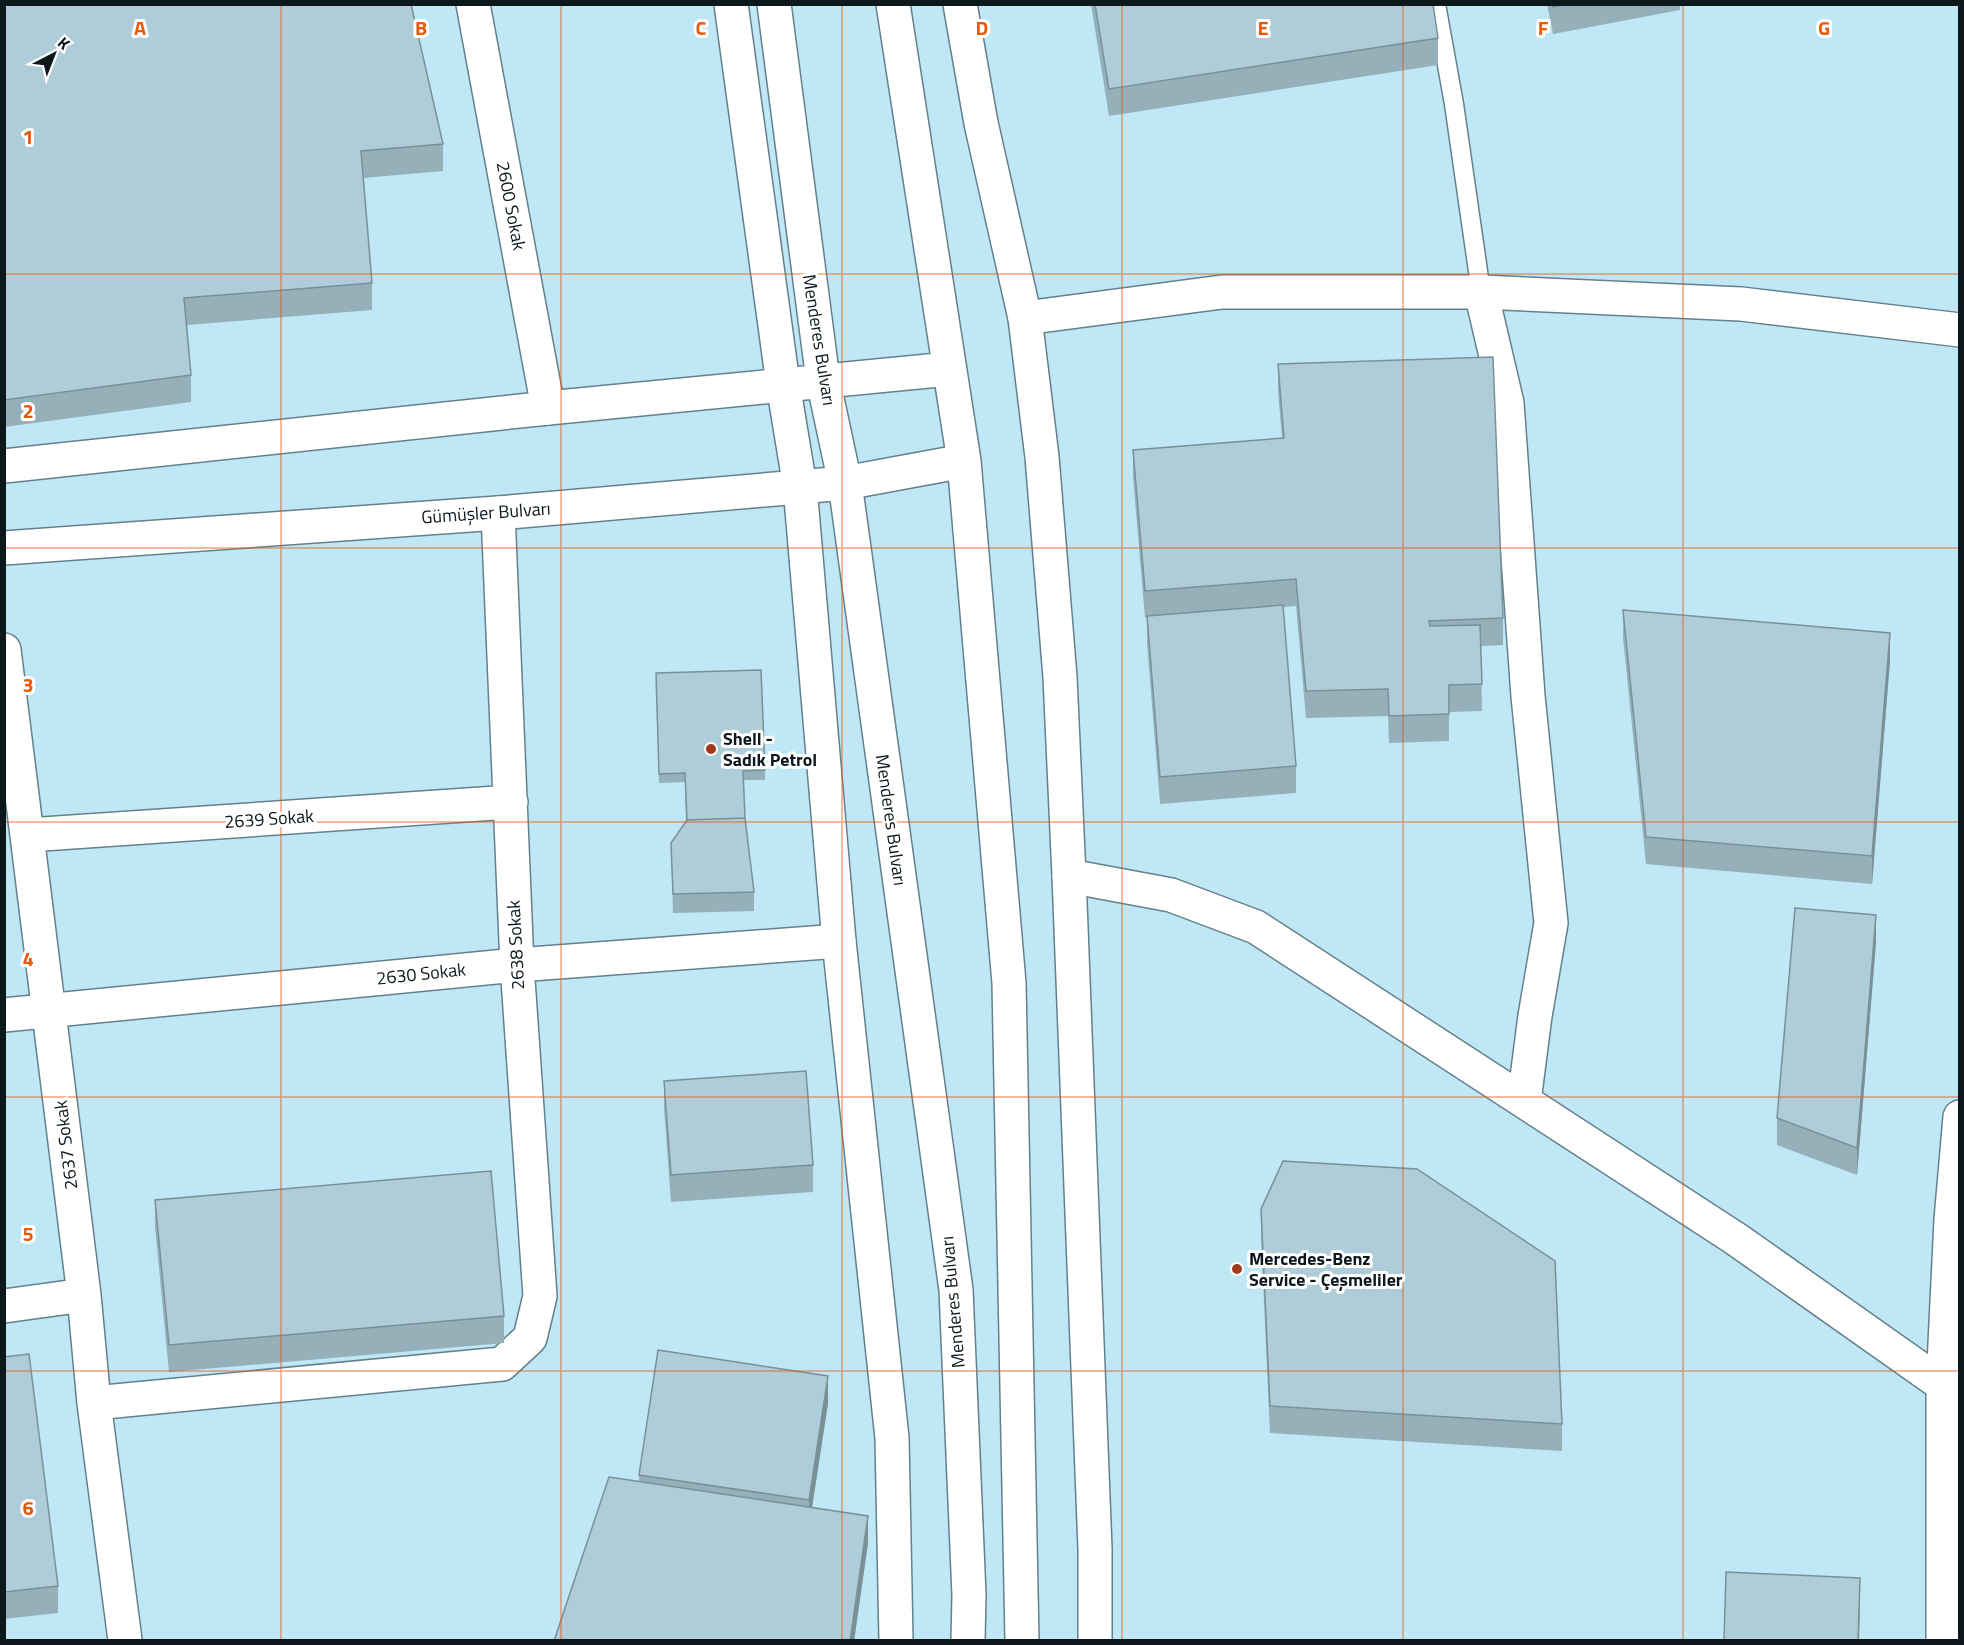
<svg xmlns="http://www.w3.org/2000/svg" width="1964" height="1645" font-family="'Titillium Web',sans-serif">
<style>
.built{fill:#bfe7f5}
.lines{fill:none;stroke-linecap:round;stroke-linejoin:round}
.lane-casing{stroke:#64818b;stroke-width:21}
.street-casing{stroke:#64818b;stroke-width:36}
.secondary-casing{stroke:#64818b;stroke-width:36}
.primary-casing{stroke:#64818b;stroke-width:36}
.lane{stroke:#fff;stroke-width:18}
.street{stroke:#fff;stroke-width:33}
.secondary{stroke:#fff;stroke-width:33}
.primary{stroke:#fff;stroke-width:33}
.wall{fill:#96b0ba}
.shaded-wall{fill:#7a9097}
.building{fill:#afcdd8;stroke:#7a9097;stroke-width:1.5}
.grid{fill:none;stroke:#e8590c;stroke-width:1.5;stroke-opacity:0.55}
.poi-dot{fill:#a13a1c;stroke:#fff;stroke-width:2}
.labels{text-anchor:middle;stroke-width:6;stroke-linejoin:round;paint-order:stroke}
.street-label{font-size:18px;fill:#0d181c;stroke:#fff}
.poi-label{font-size:18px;font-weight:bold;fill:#0d181c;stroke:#fff;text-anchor:start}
.grid-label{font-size:20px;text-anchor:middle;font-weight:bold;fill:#e8590c;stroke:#fff;stroke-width:6;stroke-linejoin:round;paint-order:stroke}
</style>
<rect width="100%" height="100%" fill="#d2f2fc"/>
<path class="built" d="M5,5H1959V1640H5Z"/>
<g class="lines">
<g class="lane-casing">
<path id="lane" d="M1436,4L1454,104L1481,292"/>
</g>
<g class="street-casing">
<path id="street" d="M473,4L548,408
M1481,292L1507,403L1528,696L1551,923L1535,1016L1524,1101
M1025,318L1222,292H1481L1741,304L1960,330
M4,650L84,1295L94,1403L125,1640
M28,835L511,802
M1069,876L1171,895L1256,927L1736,1239L1943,1385L1960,1395
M4,1015L517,965L839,941
M4,1306L84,1295
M94,1403L502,1364L530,1338L540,1296L517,965L498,513
M1943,1640V1385L1951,1220L1960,1117"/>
</g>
<g class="secondary-casing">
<path id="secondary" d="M731,4L783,384L800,487L839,941L892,1438L896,1640
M960,4L981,123L1025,318L1042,457L1060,677L1069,876L1095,1549V1640"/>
</g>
<g class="primary-casing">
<path id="primary" d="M774,4L823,380L845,483L956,1290L969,1595L968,1640
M893,4L964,461L1009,983L1022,1640
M4,466L548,408L949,369
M4,548L498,513L845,483L964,461"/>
</g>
<use href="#lane" class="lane"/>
<use href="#street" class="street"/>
<use href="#secondary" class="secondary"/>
<use href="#primary" class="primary"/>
</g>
<path class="wall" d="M4,4L443,144V171L363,178L372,283V310L187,325L191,375V402L4,427Z
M1091,4H1433L1438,38V65L1109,116Z
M1547,4H1680V10L1553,34Z
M1278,364L1503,618V645L1481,646L1482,711L1449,712V741L1389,743L1388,716L1306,718L1296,606L1283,607L1296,766V793L1160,804L1147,643V617L1145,618L1133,477V450L1282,438L1278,391Z
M1623,610L1890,660L1872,884L1646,864L1623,637Z
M656,673L765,770V780H744L745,818L754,892V911L673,913L671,843L686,821L685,782L659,783Z
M1876,942L1857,1175L1777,1145V1118Z
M664,1081L813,1165V1192L671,1202L664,1108Z
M155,1200L504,1316V1343L169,1372L155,1227Z
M1261,1209L1562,1424V1451L1270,1433L1261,1236Z
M4,1357L58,1586V1613L4,1619Z
M828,1403L812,1508L868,1543L854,1641H554L639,1482V1475Z"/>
<path class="shaded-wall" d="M1890,633V660L1872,884V856Z
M1876,915V942L1857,1175V1148Z
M828,1376V1403L809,1527V1500Z
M868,1516V1543L854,1641H850Z
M1860,1578V1605L1859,1641H1858Z"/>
<path class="building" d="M4,4H411L443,144L361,151L372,283L184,298L191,375L4,400Z
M1095,4H1433L1438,38L1109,89Z
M1552,4H1568L1553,7Z
M1493,357L1503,618L1429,621L1430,626L1480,625L1482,684L1449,685V714L1389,716L1388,689L1306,691L1296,579L1145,591L1133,450L1284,438L1278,364Z
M1283,605L1296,766L1160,777L1147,616Z
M1623,610L1890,633L1872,856L1646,837Z
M761,670L765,770L743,771L745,818L687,820L685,773L659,774L656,673Z
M745,818L754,892L673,894L671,843L687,820Z
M1795,908L1876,915L1857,1148L1777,1118Z
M806,1071L813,1165L671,1175L664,1081Z
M1283,1161L1417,1169L1555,1261L1562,1424L1270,1406L1261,1209Z
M491,1171L504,1316L169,1345L155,1200Z
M658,1350L828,1376L809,1500L639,1475Z
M29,1354L58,1586L4,1592V1357Z
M609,1477L868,1516L850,1641H554Z
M1726,1572L1860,1578L1858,1641H1724Z"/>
<path class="grid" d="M281,4V1640M561,4V1640M842,4V1640M1122,4V1640M1403,4V1640M1683,4V1640M4,274H1960M4,548H1960M4,822H1960M4,1097H1960M4,1371H1960"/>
<g class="poi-dot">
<circle cx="711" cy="749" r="6"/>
<circle cx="1237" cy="1269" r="6"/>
</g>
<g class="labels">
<g class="street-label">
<text transform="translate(511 206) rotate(79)" y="6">2600 Sokak</text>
<text transform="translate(819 340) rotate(81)" y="6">Menderes Bulvarı</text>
<text transform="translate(486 513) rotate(-4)" y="6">Gümüşler Bulvarı</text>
<text transform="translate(269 819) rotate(-4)" y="6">2639 Sokak</text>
<text transform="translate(891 820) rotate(82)" y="6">Menderes Bulvarı</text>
<text transform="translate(516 945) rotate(-93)" y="6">2638 Sokak</text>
<text transform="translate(421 974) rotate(-6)" y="6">2630 Sokak</text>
<text transform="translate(66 1145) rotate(-97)" y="6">2637 Sokak</text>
<text transform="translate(953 1302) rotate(-95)" y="6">Menderes Bulvarı</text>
</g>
<g class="poi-label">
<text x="723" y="745">Shell -<tspan x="723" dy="21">Sadık Petrol</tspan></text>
<text x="1249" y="1265">Mercedes-Benz<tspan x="1249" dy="21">Service - Çeşmeliler</tspan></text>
</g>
</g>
<g class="grid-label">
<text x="140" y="35">A</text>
<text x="421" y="35">B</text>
<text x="701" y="35">C</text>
<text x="982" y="35">D</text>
<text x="1263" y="35">E</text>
<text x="1543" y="35">F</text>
<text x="1824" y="35">G</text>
<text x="28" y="144">1</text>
<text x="28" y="418">2</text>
<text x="28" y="692">3</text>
<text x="28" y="966">4</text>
<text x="28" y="1241">5</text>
<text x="28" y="1515">6</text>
</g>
<rect width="1964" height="1645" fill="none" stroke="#0d181c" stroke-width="12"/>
<g transform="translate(54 54) rotate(42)" stroke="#ffffff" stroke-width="4.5" paint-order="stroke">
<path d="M0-4.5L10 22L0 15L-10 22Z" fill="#0d181c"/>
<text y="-9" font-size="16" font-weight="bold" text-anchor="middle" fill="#0d181c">K</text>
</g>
</svg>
